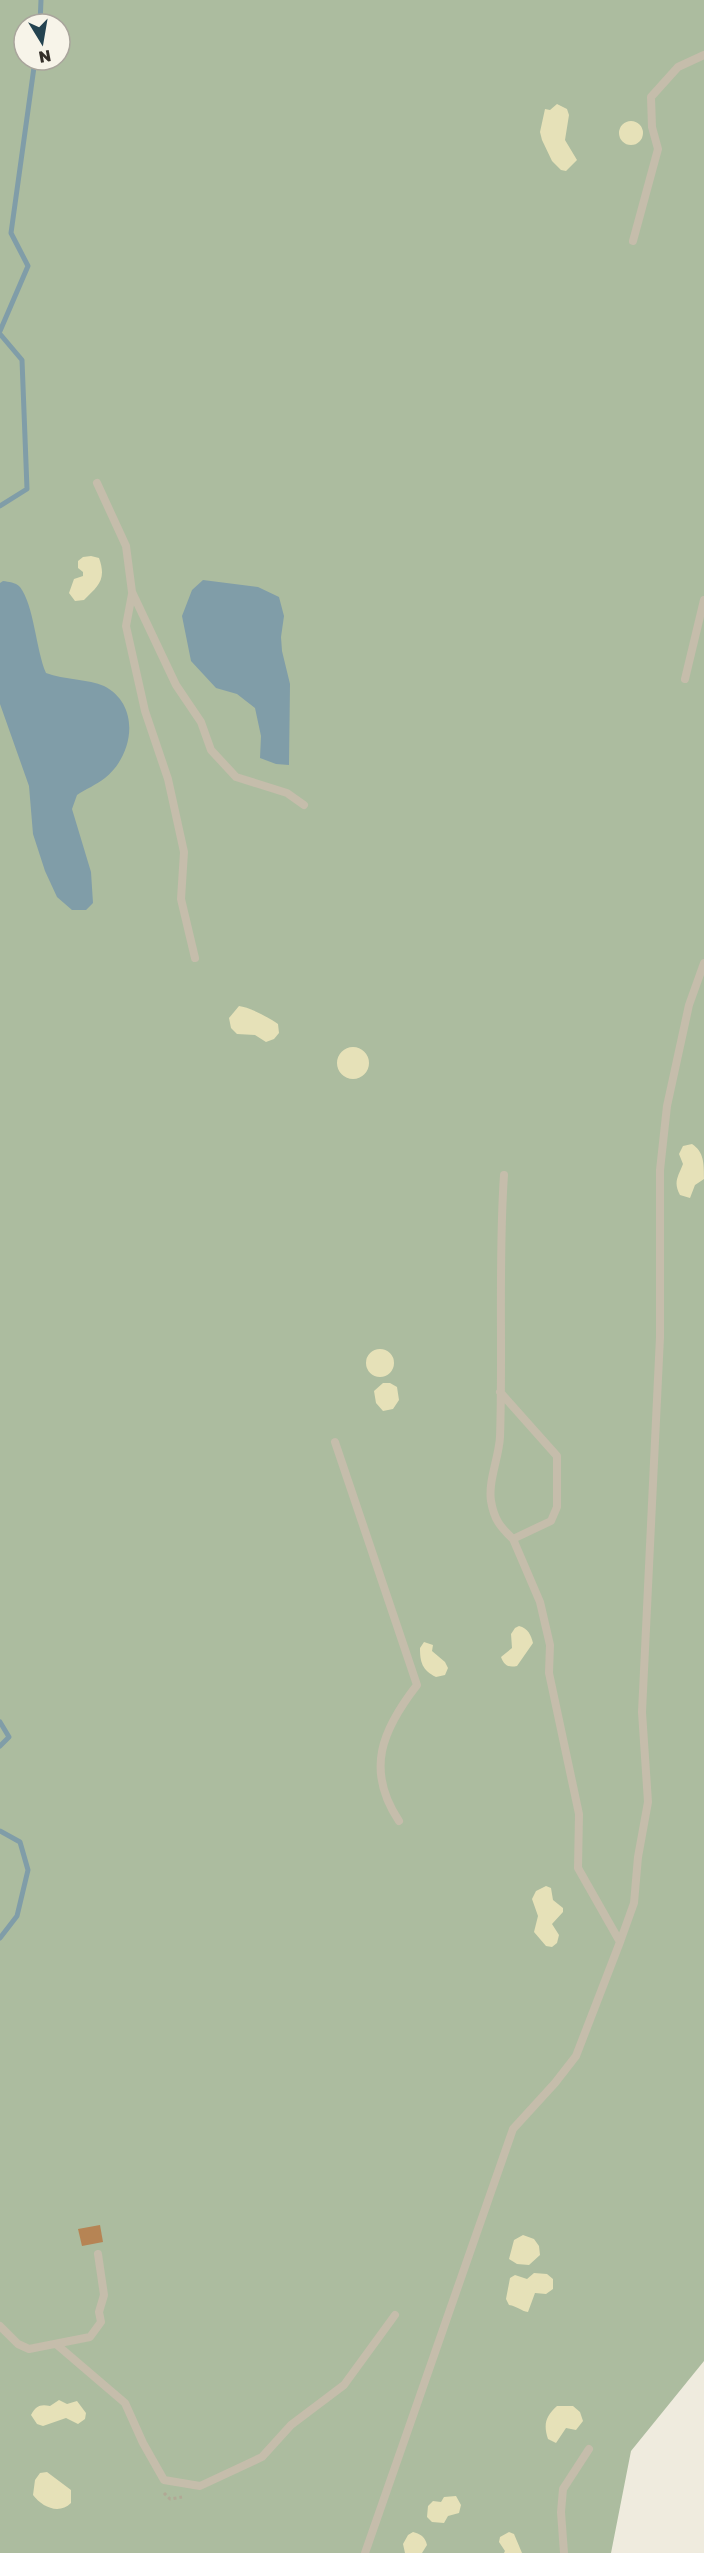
<svg xmlns="http://www.w3.org/2000/svg" width="704" height="2553" font-family="'Golos Text',sans-serif">
<style>
.green{fill:#acbc9f;fill-rule:evenodd}
.sand{fill:#e6e1b8}
.water{fill:#809da8}
.lines{fill:none;stroke-linecap:round;stroke-linejoin:round}
.stream{stroke:#809da8;stroke-width:5}
.building{fill:#b68454}
.path{stroke:#b1a895;stroke-width:3;stroke-dasharray:3 3;stroke-linecap:butt}
.lane{stroke:#c5bdab;stroke-width:8}
</style>
<rect width="100%" height="100%" fill="#efebde"/>
<path class="green" d="M0,0H704V2361L631,2451L611,2553H0ZM24,24H60V60H24Z"/>
<path class="sand" d="M557,104L567,109L569,115L565,140L577,160L566,171L561,170L552,161L542,140L540,132L545,109L550,110Z
M619 133a12 12 0 1 1 24 0a12 12 0 1 1-24 0Z
M91,556L99,558C107,580 98,586 84,600L75,601L69,593L74,579L83,576V572L78,568V561L83,557Z
M239,1006C249,1007 270,1018 278,1024L279,1033L274,1039L266,1042L255,1035L237,1034L231,1028L229,1018Z
M337 1063a16 16 0 1 1 32 0a16 16 0 1 1-32 0Z
M692,1144C704,1152 704,1163 704,1179L695,1185L690,1198L680,1195C673,1182 678,1177 683,1164L679,1154L683,1146Z
M366 1363a14 14 0 1 1 28 0a14 14 0 1 1-28 0Z
M383,1383H390L397,1387L399,1400L393,1409L383,1411L376,1403L374,1391Z
M519,1626C528,1628 531,1635 533,1643L517,1666C508,1668 504,1665 501,1657L512,1648L511,1634L515,1628Z
M424,1642L433,1645L432,1651L445,1662L448,1668L445,1675L436,1677C422,1670 420,1662 420,1648Z
M546,1886L551,1888L553,1900L563,1908V1912L552,1924L559,1935L557,1943L552,1947L546,1946L534,1932L538,1916L532,1899L536,1891Z
M523,2235L534,2239L539,2246L540,2255L529,2265L517,2264L509,2259L514,2240Z
M534,2273L547,2274L553,2279V2289L546,2294L535,2293L528,2312C521,2311 517,2306 509,2305L506,2299L510,2278L515,2275L527,2279Z
M59,2400L67,2404L77,2401L86,2413L85,2419L78,2424L66,2418L43,2426L37,2424L31,2415C36,2406 40,2404 50,2406Z
M557,2406H573L580,2412L583,2421L576,2430L566,2428L556,2443L548,2439C543,2424 546,2416 557,2406Z
M47,2472L71,2490V2503C59,2515 42,2507 33,2495L35,2480L40,2473Z
M456,2496L461,2505L459,2513L448,2516L444,2523L432,2522L427,2517L428,2506L433,2501L441,2502L444,2497Z
M413,2532C421,2534 425,2537 427,2545L422,2553H405L403,2544L408,2535Z
M509,2532L514,2534L522,2553H504L505,2551L499,2542L500,2537Z"/>
<path class="water" d="M203,580L258,587L279,597L284,616L281,637L282,651L290,684L289,765L276,764L260,758L261,736L255,708L237,694L216,688L191,661L182,616L192,590Z
M3,581C9,582 15,582 20,587C34,605 36,650 46,673C64,680 89,679 104,686C141,705 134,755 105,778C96,785 86,789 77,795L72,809L91,872L93,903L86,910H72L57,897L45,871L33,834L29,786L0,704V583Z"/>
<g class="lines">
<path class="stream" d="M40,24L41,0
M0,331L28,266L11,233L35,60
M0,334L22,360L27,489L0,506
M0,1722L9,1737L0,1746
M0,1831L20,1842L28,1870L17,1916L0,1938"/>
</g>
<path class="building" d="M100,2225L103,2242L82,2246L78,2229Z"/>
<g class="lines">
<path class="path" d="M164,2493L170,2499L182,2497"/>
<path class="lane" d="M633,241L658,149L652,127L651,97L678,67L704,55
M97,483L126,546L132,592L176,685L201,722L211,750L236,777L287,793L304,805
M132,594L126,626L145,711L168,779L184,852L181,899L195,958
M685,679L704,600
M500,1392L557,1456V1507L551,1521L513,1539C500,1527 494,1519 491,1501C488,1481 499,1457 500,1437C503,1350 498,1262 504,1175
M335,1442L417,1685C382,1730 365,1770 399,1821
M620,1942L634,1903L638,1857L648,1802L642,1712L660,1337V1170L667,1106L689,1005L704,963
M0,2326L18,2344L29,2349L90,2337L101,2322L99,2312L104,2295L98,2254
M56,2344L125,2403L143,2443L164,2480L200,2486L262,2457L291,2425L344,2385L395,2315
M365,2553L513,2129L555,2083L576,2056L620,1942L578,1868L579,1814L549,1673L550,1645L540,1602L513,1539
M564,2553L561,2512L563,2489L589,2449"/>
</g>
<g transform="translate(42 42) rotate(169)"><circle r="28" fill="#f7f4e9" stroke="#a9a59c" stroke-width="1.5"/>
<path d="M0-4.5L10 22L0 15L-10 22Z" fill="#244350"/>
<text y="-9" font-size="16" font-weight="bold" text-anchor="middle" fill="#342f29">N</text>
</g>
</svg>
